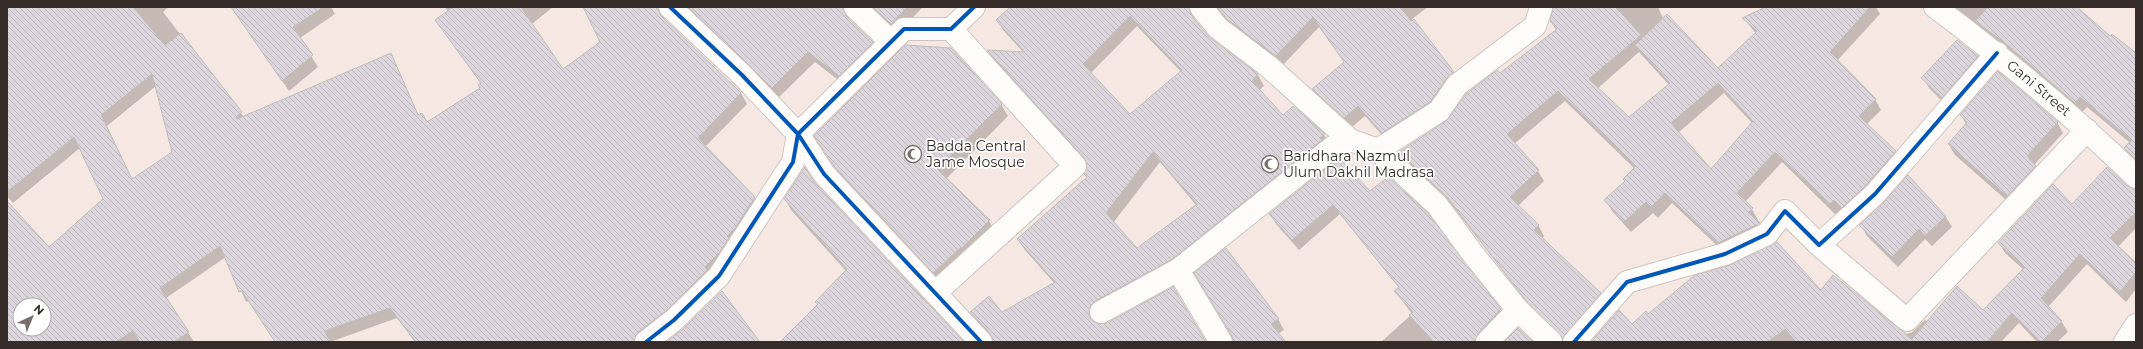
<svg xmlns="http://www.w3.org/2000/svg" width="2143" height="349" font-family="Montserrat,sans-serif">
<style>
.shadow{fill:#0003;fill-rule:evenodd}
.building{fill:url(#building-back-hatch);stroke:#c2bdbe;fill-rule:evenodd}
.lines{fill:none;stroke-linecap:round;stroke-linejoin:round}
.street-casing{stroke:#cfc4c0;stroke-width:24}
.street{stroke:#fefcfb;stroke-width:22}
.cycleway-casing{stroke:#fff;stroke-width:6}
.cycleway{stroke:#0057b8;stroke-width:4}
.labels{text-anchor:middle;stroke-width:3.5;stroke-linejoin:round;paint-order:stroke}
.street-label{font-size:14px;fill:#362d2a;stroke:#fff}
.poi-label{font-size:14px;fill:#362d2a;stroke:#fff;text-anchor:start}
</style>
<defs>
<pattern id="building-back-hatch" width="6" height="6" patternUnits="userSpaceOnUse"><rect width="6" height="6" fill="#dcd6dc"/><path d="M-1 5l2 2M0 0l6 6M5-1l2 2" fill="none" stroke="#bdb8bd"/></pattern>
</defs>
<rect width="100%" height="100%" fill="#f5e8e3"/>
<path class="shadow" d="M7,7H168L163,12L244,117L391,54L419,116L427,123L481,88V84L437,21L448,12L445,7H553L532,24L563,70L601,42L584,7H671L666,10L664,20L741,93L747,104L705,147L755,198L761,208L741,239L647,342H415L397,318L330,342H275L249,301L246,302L226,257L166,298L194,342H7V203L48,248L105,199L80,148L13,203L7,196ZM156,86L173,153L132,180L107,126ZM20,305H44V329H20Z
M231,7H331L335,14L300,38L318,67L289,91Z
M683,7H856L848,16L850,21L872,43L878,53L846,86L815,62L778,98Z
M865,7H923L897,34Z
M1012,7H1203L1195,13L1194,20L1208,37L1258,75L1264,86L1259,90L1283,116L1324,135L1330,145L1327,151L1101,312L1094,323L1205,342H994L978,323L971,312L1002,313L1054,283L1025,250L1018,240L1087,178L1085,174L1088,164L994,61L988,51L1024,53L1003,30L997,20ZM1137,26L1181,72L1130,115L1091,73ZM1160,162L1196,205L1137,249L1113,223Z
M1214,7H1428L1412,19L1459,83L1389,143L1365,116L1351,128L1320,100L1314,90L1345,63L1319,27L1282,66L1234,30Z
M1554,7H1658L1670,34L1718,69L1756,34L1744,18L1765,9L1763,7H1876L1880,14L1837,61L1875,99L1881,110L1867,124L1895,151L1901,162L1848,218L1841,210L1836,215L1782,162L1745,202L1752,209L1758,220L1756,222L1764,235L1725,253L1672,203L1658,218L1653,213L1631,232L1612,211L1606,200L1626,182L1635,169L1565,101L1514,144L1538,171L1544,181L1518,206L1538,225L1544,236L1542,239L1600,294L1606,305L1564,342L1535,312L1454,208L1406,162L1400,152L1447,122L1499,75L1556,30L1551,21ZM1639,52L1669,85L1629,118L1597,89ZM1724,93L1752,123L1710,171L1678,133Z
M1948,7H2075L2110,37L2136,54V163L2124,147L2129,142L2087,107L2081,113Z
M1977,56L1983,67L1948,107L1929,88L1923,78Z
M1001,104L1008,116L946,179L989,221L996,233L941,284L842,178L822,148Z
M1961,115L2057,122L2063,133L2034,165L2041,177L2013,206L1955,155L1949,145L1966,124Z
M2107,168L2132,190H2136V228L2118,247L2136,264V289L2126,302L2087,264L2048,307L2062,322L2068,332L2057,342H2037L2019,323L2001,342H1591L1619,312L1632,325L1648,315L1821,291L1904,334L1911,333L1925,320L1928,322L1983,311L2024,270L2005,253L1999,243L2072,206Z
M1908,177L1946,217L1952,227L1932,246L1925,239L1898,267L1867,236L1861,225L1885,203Z
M814,183L963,342H781L818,305L816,302L846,271L791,210L785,199Z
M1369,193L1427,214L1507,320L1487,342H1381L1412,314L1395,291L1399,288L1340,214L1299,250L1276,224L1270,214Z
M1278,319L1284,330L1278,334L1284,342H1233V336Z"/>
<path class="building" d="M7,7H133L165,45L181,33L242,112L236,117L237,119L391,53L418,115L422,113L427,122L480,88L478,85L481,83L435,20L453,7H521L563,69L600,42L583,7H658L661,16L741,93L698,138L755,197L735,228L727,236L729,238L719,253L705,267L707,270L666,311L638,332L634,342H416L390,308L324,331L331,342H275L242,291L239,292L220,246L160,288L189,332L174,342H140L133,331L115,342H7V201L49,247L103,199L74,137L7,192ZM152,74L172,152L132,179L101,115ZM20,305H44V329H20Z
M231,7H324L293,27L313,55L282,81Z
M688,7H843L846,16L873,42L839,76L808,52L772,88Z
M873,7H907L891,24Z
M1010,7H1189L1191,15L1208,36L1258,74L1252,81L1283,115L1293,106L1325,134L1320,138L1322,140L1171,260L1095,301L1091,305L1089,311L1090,318L1094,322L1100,324L1107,323L1173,287L1206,342H993L990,333L970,312L989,296L1002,312L1055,282L1017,239L1087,177L1084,174L1087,164L1084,158L987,50L1025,52L996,20ZM1130,16L1182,70L1130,114L1083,64ZM1153,152L1197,204L1137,248L1106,213Z
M1217,7H1401L1411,21L1414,19L1454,72L1447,78L1430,102L1382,133L1358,106L1344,118L1312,89L1344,62L1313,17L1276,56L1227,19Z
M1553,7H1616L1641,35L1589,79L1629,117L1670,83L1635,45L1667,14L1718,68L1757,31L1742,18L1766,7H1870L1830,52L1876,99L1859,116L1896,151L1866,185L1842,208L1834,200L1830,204L1775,152L1737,193L1753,208L1749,212L1760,223L1718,243L1665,193L1651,207L1646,202L1624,222L1604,200L1625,181L1623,179L1636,166L1558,91L1507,134L1539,170L1510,197L1539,225L1534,230L1601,293L1563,338L1527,302L1447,197L1399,152L1446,121L1466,94L1497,70L1500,73L1557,29L1550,21ZM1718,83L1753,121L1711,169L1671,123Z
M1988,7H2077L2110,36L2112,34L2136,53V160L2124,148L2132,140L2080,97L2075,103L2005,43L1975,21Z
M1957,40L1978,56L1942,98L1921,78Z
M905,45L951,48L1002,104L937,169L990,220L962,248L961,247L933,273L834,166L814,136Z
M1998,71L2058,122L2027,156L2036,166L2007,196L1948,144L1967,122L1960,115Z
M1339,158L1370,191L1388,177L1428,213L1501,309L1478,333L1475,342H1434L1409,315L1413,312L1394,291L1399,287L1333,205L1292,240L1269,214Z
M805,167L815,183L964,342H780L818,304L815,302L847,269L784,199Z
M2107,167L2127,186L2136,189V212L2110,238L2136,263V272L2120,292L2080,254L2041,298L2062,321L2041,342L2012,313L1987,342H1796L1785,329L1768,342H1591L1619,310L1632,324L1646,311L1648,314L1695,275L1730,265L1777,242L1821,290L1833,275L1912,339L1957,286L1983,310L2025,267L1998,243L2053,184L2072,204Z
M1908,175L1946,216L1925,236L1919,229L1892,257L1859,225L1884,202Z
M1226,248L1279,319L1271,324L1286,342H1233L1232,336L1194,273Z
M722,291L760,342H666L683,329Z
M1518,328L1533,342H1504Z"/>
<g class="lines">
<g class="street-casing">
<path id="street" d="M670,7L742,75L798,134L824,174L981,342
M855,7L890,41
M1201,7L1218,28L1268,66L1350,140L1378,150L1439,111L1457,85L1535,26L1541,8
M1935,7C2006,60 2073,115 2136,177
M1378,150L1437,205L1473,254L1518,310L1551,342
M1819,245L1907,320L2087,130
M1178,270L1221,342
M935,293L1075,166L951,29
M1101,312L1178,270L1333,147L1350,140
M646,342L674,320L719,276L793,162L798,134L904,29H951L974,7
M1487,342L1518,310
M1574,342L1627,282L1725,254L1767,234L1785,211L1819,245L1875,194L1997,53
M2125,342L2136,325"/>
</g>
<use href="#street" class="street"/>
<g class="cycleway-casing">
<path id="cycleway" d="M670,7L742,75L798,134L824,174L981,342
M646,342L674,320L719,276L793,162L798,134L904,29H951L974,7
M1574,342L1627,282L1725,254L1767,234L1785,211L1819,245L1875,194L1997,53"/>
</g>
<use href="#cycleway" class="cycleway"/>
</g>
<defs>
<g id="mosque-ring" transform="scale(0.9)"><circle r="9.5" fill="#fff" stroke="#796e6b" stroke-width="1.5"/><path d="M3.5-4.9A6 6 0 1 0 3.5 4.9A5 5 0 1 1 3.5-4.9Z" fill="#796e6b"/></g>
</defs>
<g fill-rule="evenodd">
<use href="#mosque-ring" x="913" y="154"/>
<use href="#mosque-ring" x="1270" y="164"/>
</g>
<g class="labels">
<g class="street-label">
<text transform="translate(2039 88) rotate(40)" y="5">Gani Street</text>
</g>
<g class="poi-label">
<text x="926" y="151">Badda Central<tspan x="926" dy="16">Jame Mosque</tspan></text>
<text x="1283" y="161">Baridhara Nazmul<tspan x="1283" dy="16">Ulum Dakhil Madrasa</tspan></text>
</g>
</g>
<rect width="2143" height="349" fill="none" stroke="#362d2a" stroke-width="16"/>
<g transform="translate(32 317) rotate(44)"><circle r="19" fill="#ffffff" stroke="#afabaa"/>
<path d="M0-3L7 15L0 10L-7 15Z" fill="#796e6b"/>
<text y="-6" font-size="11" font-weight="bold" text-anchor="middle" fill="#362d2a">N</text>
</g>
</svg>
